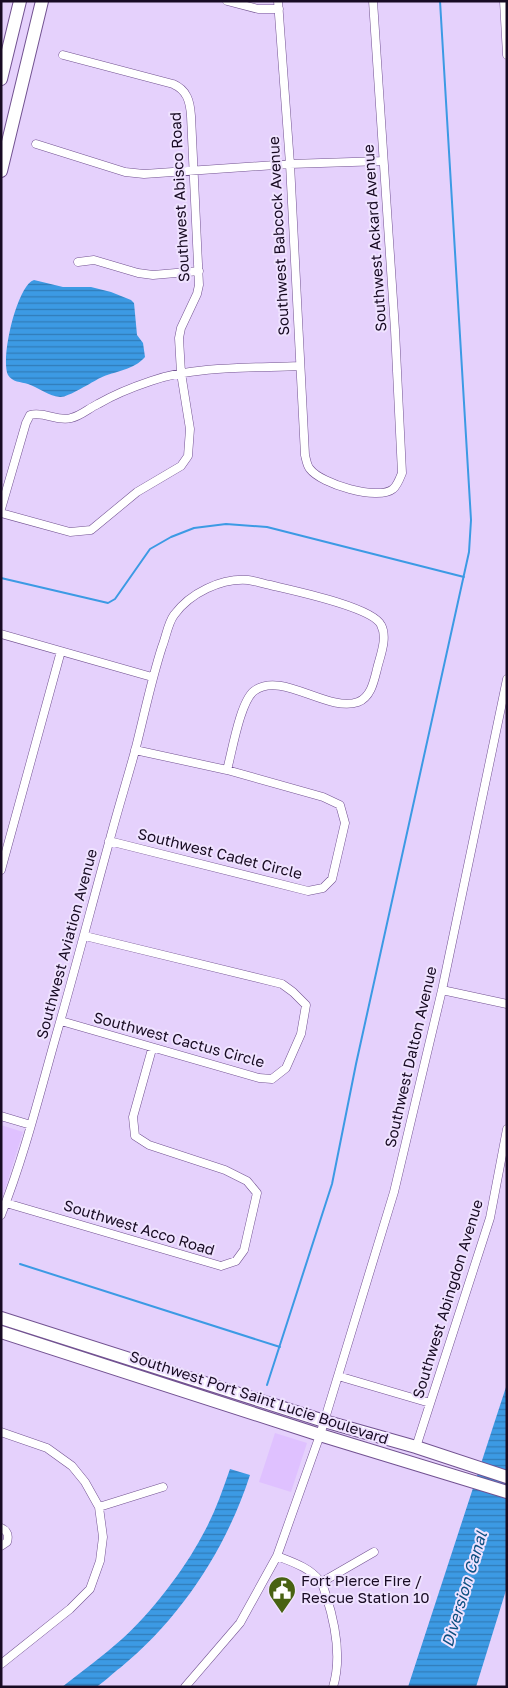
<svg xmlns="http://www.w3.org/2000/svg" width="508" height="1688" font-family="'Golos Text',sans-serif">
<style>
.built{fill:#dfc1ff}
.water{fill:url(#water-rules)}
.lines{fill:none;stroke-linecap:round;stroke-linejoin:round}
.stream{stroke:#3c9ae4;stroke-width:2}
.minor-casing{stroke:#725291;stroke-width:9}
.primary-casing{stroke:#725291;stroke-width:14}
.minor{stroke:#fff;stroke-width:8}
.primary{stroke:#fff;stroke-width:12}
.labels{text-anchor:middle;stroke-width:4;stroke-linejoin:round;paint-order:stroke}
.street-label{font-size:15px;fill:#180b23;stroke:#efe2ff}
.poi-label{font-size:15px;fill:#180b23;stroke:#efe2ff;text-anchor:start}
.water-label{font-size:16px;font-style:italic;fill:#0c5081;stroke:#efe2ff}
</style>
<defs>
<pattern id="water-rules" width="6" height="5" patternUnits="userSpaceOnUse" patternTransform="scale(1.25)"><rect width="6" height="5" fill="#3c9ae4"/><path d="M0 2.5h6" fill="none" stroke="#317cb8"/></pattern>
</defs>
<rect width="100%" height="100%" fill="#e5d1fc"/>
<path class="built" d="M1,1125L23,1132L1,1202Z
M275,1433L307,1443L291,1492L259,1482Z"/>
<path class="water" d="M34,280L63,287H91L111,292L131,300L134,303L137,335L143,343L145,357C134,370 115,371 100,378C92,382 67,398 60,397C48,396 38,387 28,384C21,382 12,382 8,375C0,359 17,285 34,280Z
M507,1384V1587L476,1687H408Z
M230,1469L250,1475C226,1549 181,1618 120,1668C114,1672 102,1684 96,1687C89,1688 70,1687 62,1687C82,1671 103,1656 122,1639C151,1613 184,1570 202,1536C214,1515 222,1492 230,1469Z"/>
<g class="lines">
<path class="stream" d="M1,578L108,603L115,599L150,549L171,537L194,528L226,524L267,527L464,577
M20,1264L280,1347
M267,1385L332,1184L356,1064L469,552L471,520L440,1"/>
<g class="minor-casing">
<path id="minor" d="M227,1L258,9H279
M278,1L290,164L305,455C306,459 307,466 310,469C321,484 378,501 393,489C397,486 400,478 402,473L395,330L373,1
M504,1L507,55
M36,144L125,172L144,174L290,164L383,161
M78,262L94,260L138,273L153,275L199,271
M1,509L26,423L30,415C45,411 57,422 71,418C81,416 89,408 98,404C115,394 133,387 151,381C193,366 254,368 299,366
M1,513L70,532L91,530L137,492L181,466L188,456L190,429L181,373L179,338L181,328L197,294L199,285L191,116C190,101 187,90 173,84L63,55
M1,634L152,677
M109,841L308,891L323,888L332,879L345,823L340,805L323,797L227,770L135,750
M1,870L61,651
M442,990L507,1004
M61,1021L259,1078L272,1079L286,1068L301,1034L306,1005L293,992L282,984L85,936
M1,1116L31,1125
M6,1203L221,1266L236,1261L244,1250L257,1193L247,1181L225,1170L149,1145L135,1136L133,1117L152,1049
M1,1215C24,1157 39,1096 56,1036C75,970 92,904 110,839C118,809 127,780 135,751C144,716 151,681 162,647C166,637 168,623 174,615C190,593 221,578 248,580C256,581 263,584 270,585C291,590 373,607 381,625C388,638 380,656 377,669C374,681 371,697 358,702C328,713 281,670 254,691C240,702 232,752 227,770
M338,1376L430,1403
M1,1432L47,1448L72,1466L85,1482L99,1507L103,1537L100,1561L90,1589L70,1609L1,1664
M416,1447L490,1218L507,1129
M99,1507L163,1487
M1,1528C8,1531 9,1535 7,1542L1,1546
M277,1556C292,1562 309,1567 320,1581C323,1584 324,1590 326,1595C335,1623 342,1658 333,1687
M322,1582L374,1552
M185,1687L240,1623L277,1556L320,1435L394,1192L442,990L507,679"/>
</g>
<g class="primary-casing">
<path id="primary" d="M1,79L20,1
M1,171L42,1
M1,1318L324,1421L416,1447L507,1477
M1,1332L320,1435L507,1492"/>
</g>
<use href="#minor" class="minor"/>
<use href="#primary" class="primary"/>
</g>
<defs>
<g id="civic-pin" transform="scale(1.4375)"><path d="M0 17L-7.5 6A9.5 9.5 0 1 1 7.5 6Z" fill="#486212" stroke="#efe2ff"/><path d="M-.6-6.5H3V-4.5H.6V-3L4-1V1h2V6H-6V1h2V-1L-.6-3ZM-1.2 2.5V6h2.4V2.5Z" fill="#fff"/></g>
</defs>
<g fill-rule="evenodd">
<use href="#civic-pin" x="282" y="1590"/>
</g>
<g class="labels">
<g class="street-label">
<text transform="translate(180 197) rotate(-93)" y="5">Southwest Abisco Road</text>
<text transform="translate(279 236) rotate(-93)" y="5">Southwest Babcock Avenue</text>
<text transform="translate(375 238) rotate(-94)" y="5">Southwest Ackard Avenue</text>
<text transform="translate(220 854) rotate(14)" y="5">Southwest Cadet Circle</text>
<text transform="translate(67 944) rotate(-75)" y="5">Southwest Aviation Avenue</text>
<text transform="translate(179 1040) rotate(15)" y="5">Southwest Cactus Circle</text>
<text transform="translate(411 1057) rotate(-77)" y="5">Southwest Dalton Avenue</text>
<text transform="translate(139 1228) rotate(17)" y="5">Southwest Acco Road</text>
<text transform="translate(448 1299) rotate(-73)" y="5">Southwest Abingdon Avenue</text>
<text transform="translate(259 1398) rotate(18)" y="5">Southwest Port Saint Lucie Boulevard</text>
</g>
<g class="poi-label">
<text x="301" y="1586">Fort Pierce Fire /<tspan x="301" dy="17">Rescue Station 10</tspan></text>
</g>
<g class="water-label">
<text transform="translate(464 1589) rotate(-73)" y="6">Diversion Canal</text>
</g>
</g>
<rect width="508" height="1688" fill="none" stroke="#180b23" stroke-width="5"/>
</svg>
